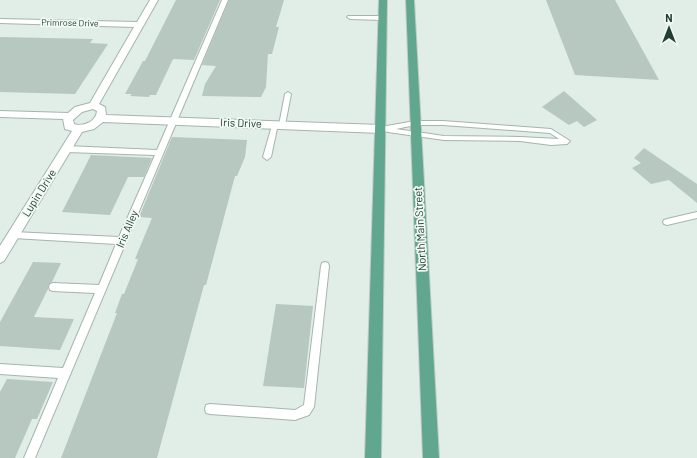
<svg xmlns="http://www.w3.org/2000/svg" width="697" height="458" font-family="Barlow,sans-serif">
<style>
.building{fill:#b6c8c0}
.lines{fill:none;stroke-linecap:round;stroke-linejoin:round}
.service-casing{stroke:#a3b6ae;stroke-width:2}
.minor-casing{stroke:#a3b6ae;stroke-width:2}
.primary-casing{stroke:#c1cac6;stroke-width:2}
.service{fill:#fff;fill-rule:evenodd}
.minor{fill:#fff;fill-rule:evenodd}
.primary{fill:#61a790;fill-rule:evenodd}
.labels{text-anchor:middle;stroke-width:3.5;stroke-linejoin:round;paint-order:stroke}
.far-street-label{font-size:9px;fill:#204035;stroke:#f2f9f5}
.street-label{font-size:11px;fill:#204035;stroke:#f2f9f5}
</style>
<rect width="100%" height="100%" fill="#e1ede7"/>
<path class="building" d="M176,0H220L194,60L173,59L156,95H150L149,97L130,96L132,94H125L143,61H145Z
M229,0H284L276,27H279L272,54H268L266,87L261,97L202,96L205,84L216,66L202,65Z
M546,0H615L659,80L575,75Z
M0,37L93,39L90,43L108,44L75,94L0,92Z
M564,91L597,120L584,127L577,121L569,125L542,107Z
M172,137L247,140L245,157L237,176H235L206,285H204L157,458H61L117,313H115L122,294H124L138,259H135L152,218L139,217Z
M644,148L697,184V203L669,180L651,184L632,168L641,163L634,158Z
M91,155L152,158L144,177H128L110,215L62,212Z
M33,262L61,263L52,282L49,284L48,289L34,317L74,319L60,350L0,346V322Z
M276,304L313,306L304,388L263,386Z
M7,379L53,382L37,419H32L15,458H0V392Z"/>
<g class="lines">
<g class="service-casing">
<path id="service" d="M222,0H228L35,458H24L58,378L0,374V364L63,368L95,293L53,291L50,290L49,287L50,284L53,283L99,285L116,244L13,238L10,237L9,235L10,233L13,232L119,237L155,155L66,152L63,149L66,146L157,150Z
M348,16H383L386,18L383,20L350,19L347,17Z
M288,92L291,94L285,125L282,127L279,125L285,94Z
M415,121H443L551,129L570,141L567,144L551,145L520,141L444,140L388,132L385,131H381L378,129L381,127ZM415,125H443L550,133L559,139L520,137L444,136L396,129Z
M273,122H277L278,124L271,157L267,160L263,157Z
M697,212V218L667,225L664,224L663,222L664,220L667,219Z
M325,262L328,263L329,266L314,407L309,415L295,420L210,414L206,413L205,409L206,405L210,404L295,410L304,405L321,266L322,263Z"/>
</g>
<g class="minor-casing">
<path id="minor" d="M150,0H158L99,104L105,107L106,115L381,125L386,129L381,133L103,122L94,129L82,132L4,261L0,263V246L72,131L65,129L63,119L0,117V111L68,113L75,107L90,103L134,27L0,23V19L137,22ZM93,109L97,111C96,122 83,127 74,124L73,120L82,112Z"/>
</g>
<g class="primary-casing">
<path id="primary" d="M379,0H387L381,458H365Z
M406,0H414L439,458H423Z"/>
</g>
<use href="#service" class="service"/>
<use href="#minor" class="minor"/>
<use href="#primary" class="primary"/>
</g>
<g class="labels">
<g class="far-street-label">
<text transform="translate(70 23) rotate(1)" y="3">Primrose Drive</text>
</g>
<g class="street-label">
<text transform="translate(241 123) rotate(2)" y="4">Iris Drive</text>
<text transform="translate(39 193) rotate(-58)" y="4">Lupin Drive</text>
<text transform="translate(127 229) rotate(-67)" y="4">Iris Alley</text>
<text transform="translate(420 229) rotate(-93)" y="4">North Main Street</text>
</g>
</g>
<g transform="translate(669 28)" stroke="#f2f9f5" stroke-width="3" paint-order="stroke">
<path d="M0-3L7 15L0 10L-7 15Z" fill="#204035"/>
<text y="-6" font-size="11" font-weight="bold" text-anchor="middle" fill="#204035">N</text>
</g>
</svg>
